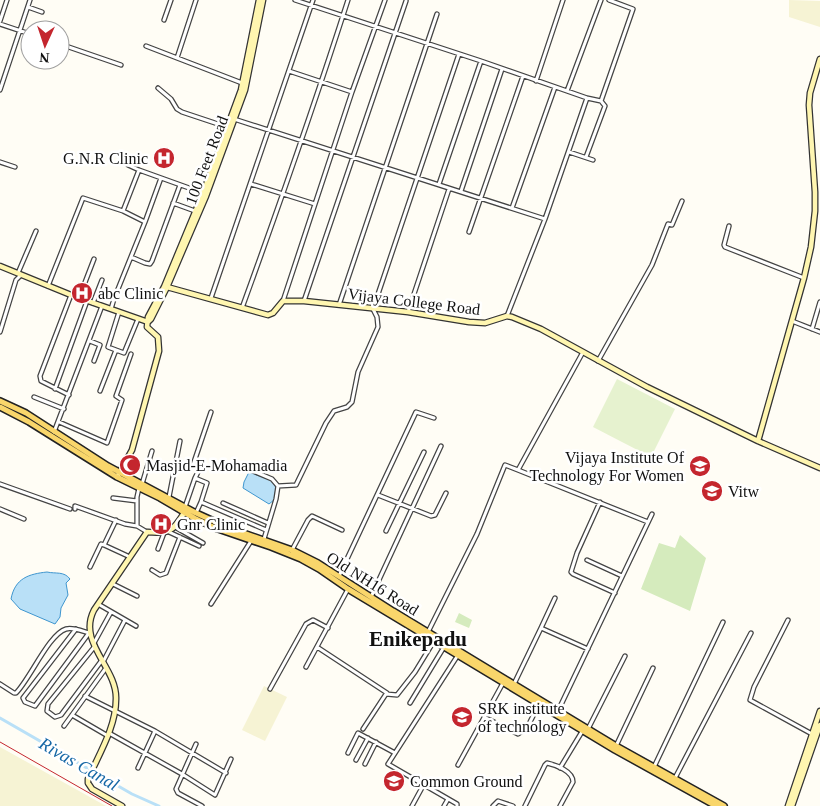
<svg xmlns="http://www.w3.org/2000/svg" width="820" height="806" font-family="Georgia,serif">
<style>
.farmland{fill:#f6f3d4}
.green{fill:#d5ebbd}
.pitch{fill:#e6f2cf}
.water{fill:#b9e0f7;stroke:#3f96cf}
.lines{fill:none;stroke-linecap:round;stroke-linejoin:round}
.canal{stroke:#b9e0f7;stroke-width:3}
.street-casing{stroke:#444;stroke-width:5.5}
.secondary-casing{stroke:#333;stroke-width:7}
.primary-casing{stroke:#222;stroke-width:8}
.street{stroke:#fff;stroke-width:3}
.secondary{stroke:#fff6b0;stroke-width:4.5}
.primary{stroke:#f9d66b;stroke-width:5}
.rail{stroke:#c4262e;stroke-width:1}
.labels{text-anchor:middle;stroke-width:5;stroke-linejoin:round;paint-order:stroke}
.poi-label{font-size:16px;fill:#111;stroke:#fff;text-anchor:start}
.street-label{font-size:16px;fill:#111;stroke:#fff}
.water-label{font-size:18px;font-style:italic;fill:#1768a6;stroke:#fff}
.district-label{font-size:21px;font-weight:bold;fill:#111;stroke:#fff}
</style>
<rect width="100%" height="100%" fill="#fffdf5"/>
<path class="farmland" d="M789,0L820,1V27L789,17Z
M264,686L287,697L265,741L242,730Z
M0,747L106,806H0Z"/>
<path class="green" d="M680,535L706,558L690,611L641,589L659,543L675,548Z
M459,613L472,620L469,628L455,622Z"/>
<path class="pitch" d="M617,379L675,409L651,457L593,427Z"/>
<path class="water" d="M249,472L273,481L276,488L274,500L269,504L243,488L244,482Z
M47,572C56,574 64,571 70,579L66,583L68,595L61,608L60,617L55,624L20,609L11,599C15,578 29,574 47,572Z"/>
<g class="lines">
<path class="canal" d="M0,718L132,794L159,806"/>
<g class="street-casing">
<path id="street" d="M295,0L481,61L587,98L601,101L605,106L586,157
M28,7L42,12
M164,20L171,0
M0,21L7,0
M0,24L30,34
M60,44L121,65
M146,46L242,83
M177,58L196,0
M289,71L352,92
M536,81L563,0
M158,88L171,99L177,109L182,112L227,127
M0,90L30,0
M567,91L601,0
M601,101L633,9L609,0
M234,119L545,219L587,98
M569,152L593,160
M0,162L15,167
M128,165L139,170
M251,184L315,204
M439,184L481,61
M461,191L502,69
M173,203L195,211
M512,208L555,87
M123,211L139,170L203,193
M729,226L724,245L725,247L804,278
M469,232L523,76
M131,257L145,263L150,264L152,261L180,185
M18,273L36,231
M48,286L83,198L123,211L145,222
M79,298L94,259
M211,298L313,0
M283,301L352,92L385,0
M304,301L406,1
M93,303L102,280
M339,305L437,14
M242,308C279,206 315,103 348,0
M111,309L114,299L145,222L161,178
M119,312L108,347L124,353L138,319
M408,312L449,189
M507,316L545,219
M792,321L820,332
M812,329L820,302
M0,332L16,280L21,275
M90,341L100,345L94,361
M598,361L652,265L668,224L672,225L682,201
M55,389L87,301
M100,391L116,350
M69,395L41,381L40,376L71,295
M34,397L64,409
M59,422L107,443L122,400L116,396L131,354
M54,432L102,306
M518,470L648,522
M253,471L272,479L278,486L276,499L264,539
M195,478L200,468L193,465L211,412
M0,484L70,509
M142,484L152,451
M278,486L296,485L326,423L334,411L347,407L352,402L358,372L378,327L377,317L373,309L459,54
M378,495L431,516L435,515L446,493
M169,497L180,441
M113,498L137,501
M600,502L577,553L571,572L573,574L615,593
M223,503L268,523
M185,507L195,478L207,483L201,502L266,530
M0,509L24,519
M75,509V506L125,524L137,526L147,532
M196,513L201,502
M137,526V497L139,488
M175,527L203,543
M386,531L424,452
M169,532L199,546
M104,545L130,557
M158,549L164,533
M292,550L308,520L312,516L342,530
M587,560L622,576
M90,567L101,544L104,545L116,520
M152,570L160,575L166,573L180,537
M339,576L416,412L434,418
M113,584L137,596
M371,597L441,446
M98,604L136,626
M211,604L251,541
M788,620L754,687L750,700L812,734
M541,628L555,598
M428,632L477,534L505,465L518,470L583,352
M94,643L111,612
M95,646L48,704L47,711L55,717L61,715L102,660
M317,647L387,693
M103,662L125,620
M306,667L348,589
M0,684L14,693H16C30,679 49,634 66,629C73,627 82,631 89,633L35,706L25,702L23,698L76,629
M514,684L541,628L588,649
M270,689L306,624L313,620L328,628
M85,696L155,731L226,773
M410,703L444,647
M558,711L652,514
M72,715L108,736
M484,717L518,734L527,728L539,704
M64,726L106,668
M363,729L386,694L397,695L415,672L434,641
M588,729L625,656
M109,733L182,774L215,795L231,759
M196,744L176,789L178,793L202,806
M616,746L653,668
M348,753L358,733L395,753
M356,760L368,738
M365,764L376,742
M458,765L503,683
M654,767L723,622
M138,768L155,731
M560,768L583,730
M675,778L751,633
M412,806L424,784
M444,806L448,799
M457,806V804L388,764L458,655
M493,806L498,801L513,806
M525,806L545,765L547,763C556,765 573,771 573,782L560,806"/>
</g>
<g class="secondary-casing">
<path id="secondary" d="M0,266L71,295L148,322
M167,287L268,315L273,313L283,301H304L408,312L469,322L485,323L507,316L512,317L541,329L647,387L758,441L820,468
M149,321L151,319L167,287L206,196L245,90L263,0
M758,441L804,278L811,247L815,211V192L809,105L810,93L820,59
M117,477L132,450L159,351L158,337L147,327L148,317L164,287L203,193L241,90L259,0
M122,806L92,789L88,783V779C99,754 116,727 116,699C117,667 77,643 94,610L147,532C170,534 172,532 184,513
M788,806L820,711
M792,806L820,725"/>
</g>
<g class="primary-casing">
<path id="primary" d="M0,401L26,413L108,466L196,513L229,528L292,550L318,563L393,611L616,746L724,806
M0,407L29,422L117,477L160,498L194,518L215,528L271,547L301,559L319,569L348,589L615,750L716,806"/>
</g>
<use href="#street" class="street"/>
<use href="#secondary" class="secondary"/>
<use href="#primary" class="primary"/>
<path class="rail" d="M0,742L112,806"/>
</g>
<defs>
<g id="hospital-disc" transform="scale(1.125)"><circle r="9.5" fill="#c4262e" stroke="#fff"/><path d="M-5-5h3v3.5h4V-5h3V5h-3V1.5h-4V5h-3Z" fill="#fff"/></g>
<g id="mosque-disc" transform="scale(1.125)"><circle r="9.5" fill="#c4262e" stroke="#fff"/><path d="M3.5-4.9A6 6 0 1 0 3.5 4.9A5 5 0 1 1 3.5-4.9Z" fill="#fff"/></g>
<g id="university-disc" transform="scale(1.125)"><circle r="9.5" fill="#c4262e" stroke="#fff"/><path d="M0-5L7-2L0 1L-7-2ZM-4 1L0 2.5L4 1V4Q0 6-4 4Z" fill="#fff"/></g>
</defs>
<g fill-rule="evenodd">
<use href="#hospital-disc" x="164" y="158"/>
<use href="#hospital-disc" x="82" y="293"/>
<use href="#mosque-disc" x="130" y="465"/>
<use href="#university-disc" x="700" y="466"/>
<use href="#university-disc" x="712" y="491"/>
<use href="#hospital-disc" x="161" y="524"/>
<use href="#university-disc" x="462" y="717"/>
<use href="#university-disc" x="394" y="781"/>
</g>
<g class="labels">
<g class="poi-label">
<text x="148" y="164" text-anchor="end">G.N.R Clinic</text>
<text x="98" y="299">abc Clinic</text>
<text x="684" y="463" text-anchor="end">Vijaya Institute Of<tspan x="684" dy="18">Technology For Women</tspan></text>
<text x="146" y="471">Masjid-E-Mohamadia</text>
<text x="728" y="497">Vitw</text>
<text x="177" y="530">Gnr Clinic</text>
<text x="478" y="714">SRK institute<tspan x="478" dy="18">of technology</tspan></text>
<text x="410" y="787">Common Ground</text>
</g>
<g class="street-label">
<text transform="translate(206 160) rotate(-69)" y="6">100 Feet Road</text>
<text transform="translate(414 301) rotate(7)" y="6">Vijaya College Road</text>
<text transform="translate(373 583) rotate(32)" y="6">Old NH16 Road</text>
</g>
<g class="water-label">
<text transform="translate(79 764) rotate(30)" y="6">Rivas Canal</text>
</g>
<g class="district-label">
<text x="418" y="646">Enikepadu</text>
</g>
</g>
<g transform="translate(45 45) rotate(183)"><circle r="24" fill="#ffffff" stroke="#a0a0a0"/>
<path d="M0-4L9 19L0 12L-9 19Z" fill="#c4262e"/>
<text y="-8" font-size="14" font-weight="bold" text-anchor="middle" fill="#111111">N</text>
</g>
</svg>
